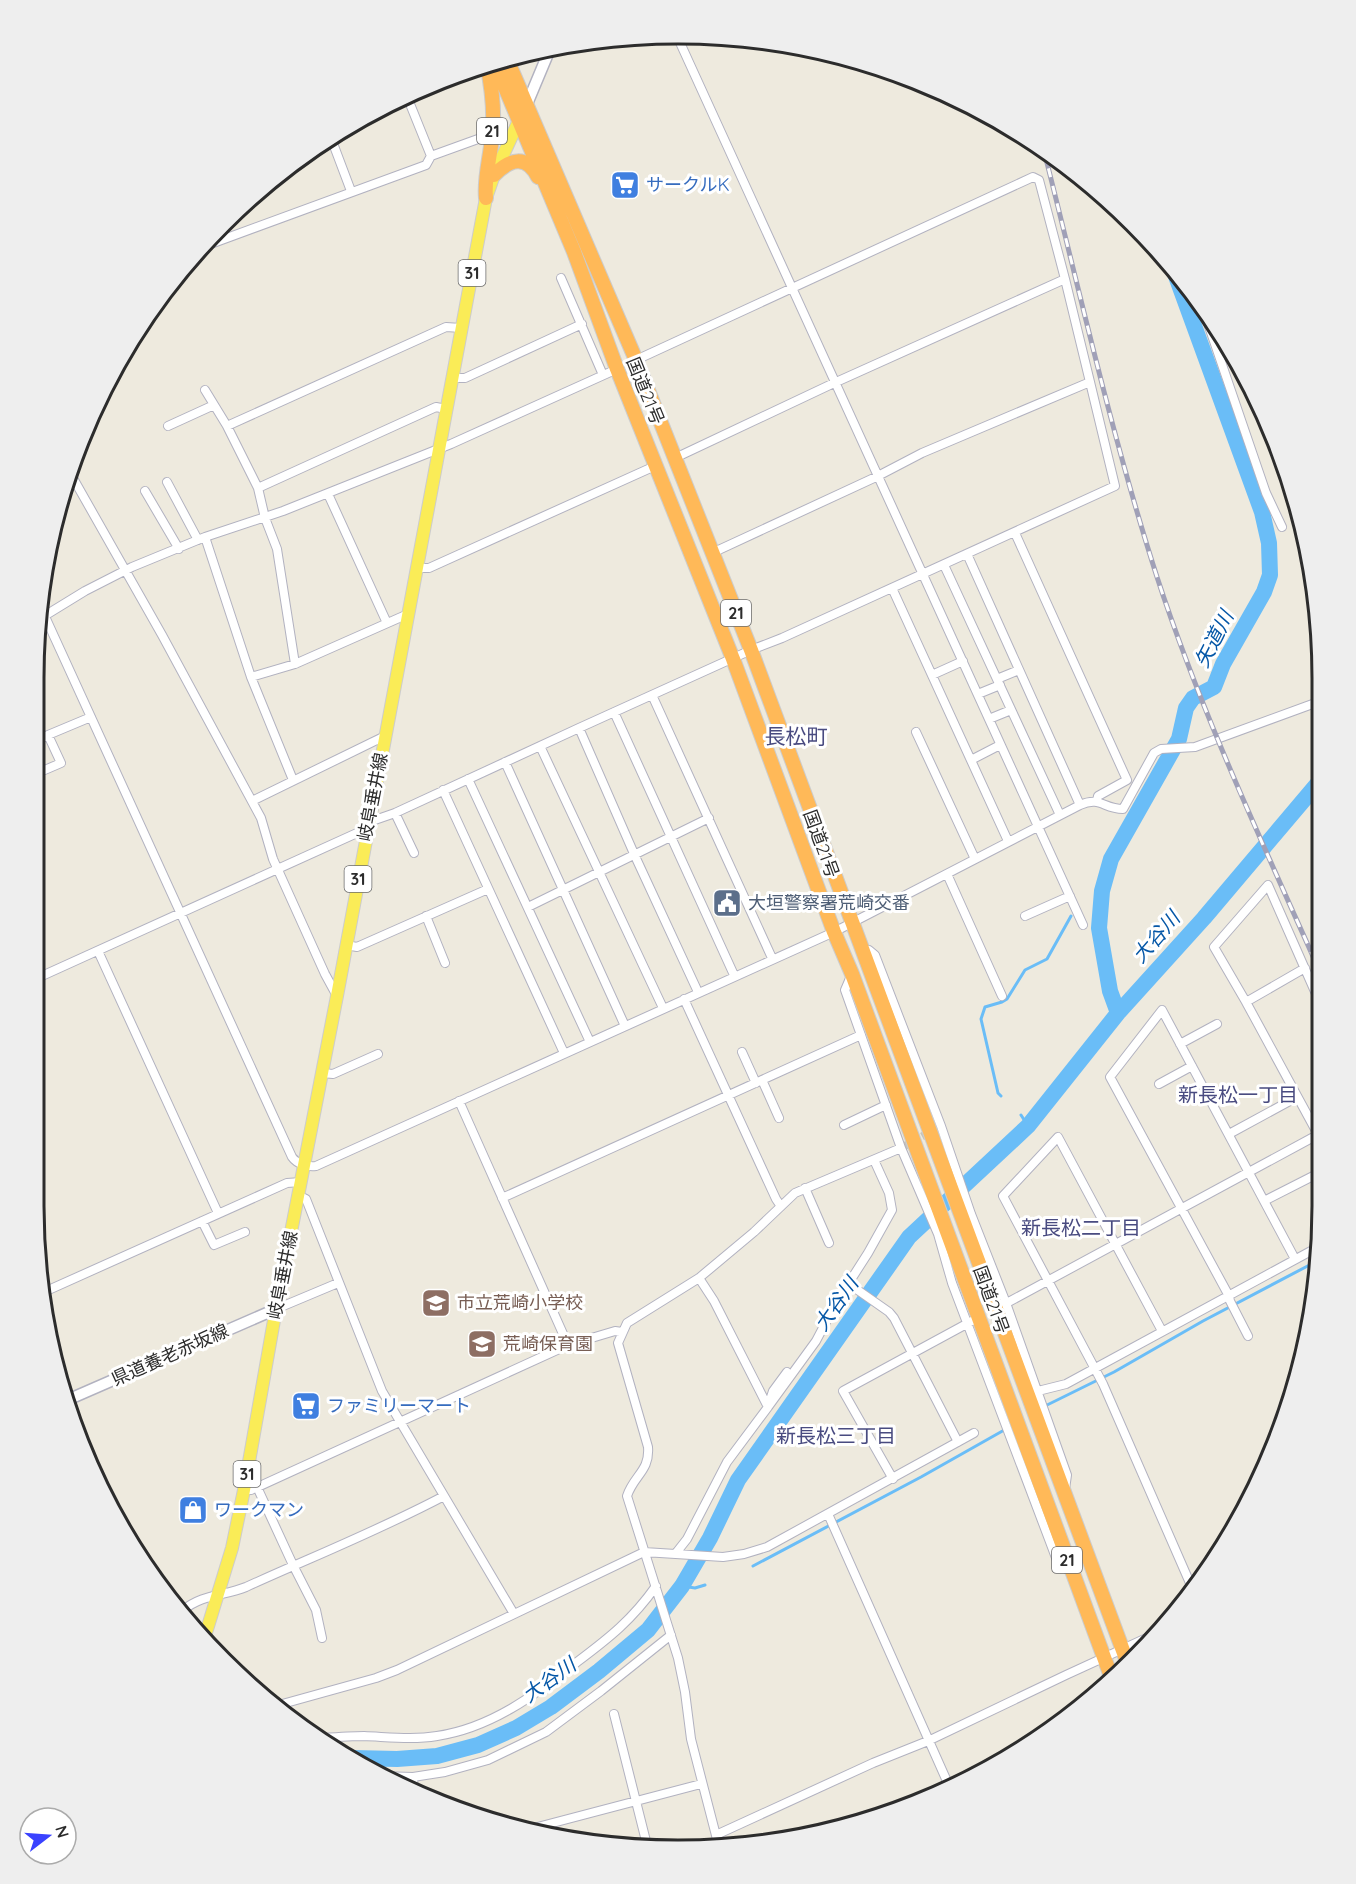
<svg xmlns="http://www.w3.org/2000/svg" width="1356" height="1884" font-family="Quicksand,'Noto Sans JP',sans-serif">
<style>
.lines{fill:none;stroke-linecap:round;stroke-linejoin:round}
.stream{stroke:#6abdf7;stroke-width:3}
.river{stroke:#6abdf7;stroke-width:16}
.street-tunnel{stroke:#c7c4ba;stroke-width:8;stroke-dasharray:8 4;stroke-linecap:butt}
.street-casing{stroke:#b2b2c0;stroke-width:10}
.secondary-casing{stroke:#b2b2c0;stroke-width:13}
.primary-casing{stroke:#ccc;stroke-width:14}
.highway-casing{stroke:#ccc;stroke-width:16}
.street{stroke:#fff;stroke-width:8}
.secondary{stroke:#fff;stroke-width:10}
.primary{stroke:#faec57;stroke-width:12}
.highway{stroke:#ffb958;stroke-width:14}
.rail-casing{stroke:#a0a0b7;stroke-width:5}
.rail{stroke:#fff;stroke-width:3;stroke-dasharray:9;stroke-linecap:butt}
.labels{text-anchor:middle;stroke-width:6;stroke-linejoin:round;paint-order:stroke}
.shield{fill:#fff;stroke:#6b6b6b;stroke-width:1.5}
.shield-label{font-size:16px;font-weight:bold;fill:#2c2c2c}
.shop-label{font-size:18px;fill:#366cbe;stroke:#fff;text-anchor:start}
.street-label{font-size:18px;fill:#2c2c2c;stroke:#fff}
.service-label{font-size:18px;fill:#4e5e75;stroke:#fff;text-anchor:start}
.education-label{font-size:18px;fill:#785e54;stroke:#fff;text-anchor:start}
.water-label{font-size:20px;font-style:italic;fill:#0557a7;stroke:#fff}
.neighbourhood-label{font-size:20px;fill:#494b80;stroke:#fff}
.quarter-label{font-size:21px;fill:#494b80;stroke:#fff}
.rim{fill:none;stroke:#2c2c2c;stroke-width:3}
</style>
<rect width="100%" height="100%" fill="#eeeade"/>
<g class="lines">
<path class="stream" d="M1001,1096L998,1093L981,1019L985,1007L1002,1002L1007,999L1025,970L1047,959L1071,916
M1021,1115L1028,1126
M1043,1407L1114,1372L1203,1321L1319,1260
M753,1566L921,1477L1006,1429
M682,1586L695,1588L705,1585"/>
<path class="river" d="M1118,1013L1110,991L1099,928L1102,891L1111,859L1179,739L1186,708L1193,698L1214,687L1223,664L1264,592L1270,575L1269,543L1262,512L1173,268
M353,1758L397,1759L437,1756L478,1745L516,1728L551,1707L599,1671L648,1630L682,1586L710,1538L738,1480L909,1237L1028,1126L1118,1013L1204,918L1319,782"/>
<path class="street-tunnel" d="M901,1148L932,1131"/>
<g class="street-casing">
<path id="street" d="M677,36L1083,925
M406,94L431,156
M331,138L351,191
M197,249L426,165L431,156L478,139L492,138
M561,278L603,375
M1203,309L1266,493L1282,527
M636,360L1033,177L1039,180L1065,279L834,383L675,458
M453,378H465L582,324
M205,390L227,426
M168,426L214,405
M69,471L162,635L261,818L273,859L325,974L337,996
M167,482L198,540
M258,488L227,426L446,327L461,328
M145,491L179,549
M328,494L387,623
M1015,533L1127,780L1098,796L1097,801
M205,537L251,677L293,780
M712,553L876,477L922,453L1090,382L1065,279
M967,554L1080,805
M944,565L1060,815
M416,568H429L655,466
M892,588L1008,841
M42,610L292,1157C297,1164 307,1167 316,1166L834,932L1080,805C1101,796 1103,809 1123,809L1154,753L1161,749L1195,747L1318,702
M41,618L85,591L132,567L205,537L283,511L451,444L617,369
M295,664L277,549L265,518L258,488L436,407L446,409
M932,675L963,661
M251,677L295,664L408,614
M997,679L1019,670
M978,694L1000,685
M652,695L772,958
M614,712L734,975
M989,719L1011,710
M579,728L635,856L698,992
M916,732L975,859
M33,743L48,735
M540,746L663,1008
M971,760L1000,745
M505,762L625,1026
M33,775L61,763L48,735L91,717
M468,779L590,1042
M443,790L564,1053
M252,801L385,736
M395,813L414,853
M369,822L395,813L579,728L751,650L782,638L1115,486L1090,382
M947,874L1002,996
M528,907L709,818
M426,916L445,963
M1025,916L1070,896
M346,945L357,947L488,889
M862,950H869L875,955L941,1126L971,1214L1006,1303L1067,1475L1065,1489
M98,951L218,1213
M1305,968L1246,1002L1214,947L1268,885L1320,1003
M851,976L845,990L901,1148L938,1234L952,1283L1058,1563L1070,1571
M33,980L368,828
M684,999L776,1199L780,1205
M1246,1002L1321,1140
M1180,1044L1217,1024
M742,1052L756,1083
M322,1073L333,1074L378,1054
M762,1080L779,1118
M1159,1084L1192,1066
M459,1101L568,1345
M844,1125L886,1105
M1229,1134L1297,1097
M805,1188L829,1243
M298,1195L306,1199L382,1391L514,1614
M502,1198L861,1035
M1264,1201L1321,1172
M202,1221L214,1245L245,1232
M849,1284L889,1312L894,1318L958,1442
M44,1292L287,1183L301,1182
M1003,1305L1321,1133
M276,1309L338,1283
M1162,1331L1058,1137L1003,1196L1103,1384L1193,1590
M1248,1336L1230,1301L1229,1296L1110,1077L1162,1010L1295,1259
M1038,1391L1066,1384L1322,1245
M770,1400L773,1391L787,1372
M768,1407L816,1341L836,1303L868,1253L892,1210L889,1193L874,1160
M893,1479L843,1391L972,1321
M257,1487L293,1565L316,1610L322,1638
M244,1490H251L568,1345L615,1331L622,1332
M828,1514L950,1788
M676,1553L687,1539L727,1462L768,1407L714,1301L699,1278
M182,1611C202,1594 224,1596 246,1587C312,1557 380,1530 444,1496
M275,1706L376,1678L397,1670L644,1552L723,1557L744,1554L767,1547L974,1433
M614,1714L648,1849
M323,1738C337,1737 351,1736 364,1736C389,1737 413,1740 437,1736C491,1728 535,1695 577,1662C609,1638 632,1620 656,1586
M380,1776L413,1777L445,1772L488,1760L546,1732L601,1691L671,1635
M413,1777L414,1792
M526,1830L701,1784
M716,1835L873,1763L928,1741L1066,1675L1164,1630
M719,1847L691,1739L685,1692L678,1658L627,1496C634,1475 650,1471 648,1447L618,1343L627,1323L699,1278L754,1232L795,1193L901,1148"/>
</g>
<g class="secondary-casing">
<path id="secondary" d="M527,104L550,49
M65,1401L276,1309"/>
</g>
<g class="primary-casing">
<path id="primary" d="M205,1636L232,1548L244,1490L276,1309L337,996L486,198L494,175L521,116"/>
</g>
<g class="highway-casing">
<path id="highway" d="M506,57L636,360L751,650L1128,1664
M494,61L574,252L617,369L733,659L834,932L852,974L1112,1679
M494,175C510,159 526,154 538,177
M486,198C484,178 490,159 492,138C495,114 492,88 487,64"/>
</g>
<use href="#street" class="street"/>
<use href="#secondary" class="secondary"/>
<use href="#primary" class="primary"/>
<use href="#highway" class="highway"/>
<g class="rail-casing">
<path id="rail" d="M1044,151C1080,293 1112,437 1157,577C1201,712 1262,842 1320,972"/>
</g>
<use href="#rail" class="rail"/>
</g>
<defs>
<g id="supermarket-square" transform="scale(1.5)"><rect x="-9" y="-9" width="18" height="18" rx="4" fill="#3f7fe0" stroke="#fff"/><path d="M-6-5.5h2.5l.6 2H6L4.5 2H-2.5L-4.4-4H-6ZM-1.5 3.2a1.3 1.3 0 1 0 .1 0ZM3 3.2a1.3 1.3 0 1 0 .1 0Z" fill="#fff"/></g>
<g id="civic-square" transform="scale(1.5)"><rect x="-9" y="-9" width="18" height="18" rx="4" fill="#5c6f8a" stroke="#fff"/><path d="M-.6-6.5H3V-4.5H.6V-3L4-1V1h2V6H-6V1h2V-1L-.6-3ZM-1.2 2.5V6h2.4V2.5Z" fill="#fff"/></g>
<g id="school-square" transform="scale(1.5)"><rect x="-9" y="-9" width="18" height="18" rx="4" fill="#8d6e63" stroke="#fff"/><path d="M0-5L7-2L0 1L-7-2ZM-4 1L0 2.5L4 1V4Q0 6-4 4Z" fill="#fff"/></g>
<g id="shop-square" transform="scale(1.5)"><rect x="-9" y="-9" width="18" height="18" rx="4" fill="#3f7fe0" stroke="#fff"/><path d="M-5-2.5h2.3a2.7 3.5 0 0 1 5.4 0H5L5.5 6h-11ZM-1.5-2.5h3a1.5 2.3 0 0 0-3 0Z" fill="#fff"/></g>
</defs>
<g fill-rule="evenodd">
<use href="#supermarket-square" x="625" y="185"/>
<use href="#civic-square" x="727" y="903"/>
<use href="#school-square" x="436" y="1303"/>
<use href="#school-square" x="482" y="1344"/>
<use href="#supermarket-square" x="306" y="1406"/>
<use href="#shop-square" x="193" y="1510"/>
</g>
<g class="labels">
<g class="shield">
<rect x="477" y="118" width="30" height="26" rx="4.5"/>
<rect x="458.5" y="260" width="27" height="26" rx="4.5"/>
<rect x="721" y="600" width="30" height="26" rx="4.5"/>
<rect x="344.5" y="866" width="27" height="26" rx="4.5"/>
<rect x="233.5" y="1461" width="27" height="26" rx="4.5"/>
<rect x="1052" y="1547" width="30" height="26" rx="4.5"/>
</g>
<g class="shield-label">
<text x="492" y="137">21</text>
<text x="472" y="279">31</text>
<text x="736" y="619">21</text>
<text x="358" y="885">31</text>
<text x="247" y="1480">31</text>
<text x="1067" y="1566">21</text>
</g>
<g class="shop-label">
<text x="646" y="191">サークルK</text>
<text x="327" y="1412">ファミリーマート</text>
<text x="214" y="1516">ワークマン</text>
</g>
<g class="street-label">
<text transform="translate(645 391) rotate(68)" y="6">国道21号</text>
<text transform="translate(373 797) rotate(-79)" y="6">岐阜垂井線</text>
<text transform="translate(821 844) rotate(70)" y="6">国道21号</text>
<text transform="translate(283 1275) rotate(-79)" y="6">岐阜垂井線</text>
<text transform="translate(991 1300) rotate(70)" y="6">国道21号</text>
<text transform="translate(170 1355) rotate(-24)" y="6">県道養老赤坂線</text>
</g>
<g class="service-label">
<text x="748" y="909">大垣警察署荒崎交番</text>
</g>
<g class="education-label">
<text x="457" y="1309">市立荒崎小学校</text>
<text x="503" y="1350">荒崎保育園</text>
</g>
<g class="water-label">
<text transform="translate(1214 639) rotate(-63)" y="7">矢道川</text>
<text transform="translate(1156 937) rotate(-49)" y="7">大谷川</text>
<text transform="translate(836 1304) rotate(-55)" y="7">大谷川</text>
<text transform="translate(549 1680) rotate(-36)" y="7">大谷川</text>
</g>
<g class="neighbourhood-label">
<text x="1238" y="1102">新長松一丁目</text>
<text x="1081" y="1235">新長松二丁目</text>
<text x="836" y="1443">新長松三丁目</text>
</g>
<g class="quarter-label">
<text x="796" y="744">長松町</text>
</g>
</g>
<path d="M0 0H1356V1884H0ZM678 44H678A634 634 0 0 1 1312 678V1206A634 634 0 0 1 678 1840H678A634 634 0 0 1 44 1206V678A634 634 0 0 1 678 44Z" fill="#eee" fill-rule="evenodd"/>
<path class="rim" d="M678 44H678A634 634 0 0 1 1312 678V1206A634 634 0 0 1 678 1840H678A634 634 0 0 1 44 1206V678A634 634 0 0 1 678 44Z"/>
<g transform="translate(48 1836) rotate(73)"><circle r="28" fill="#ffffff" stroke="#ababab" stroke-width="1.5"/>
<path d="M0-4.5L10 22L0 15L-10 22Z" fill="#3a42ff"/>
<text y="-9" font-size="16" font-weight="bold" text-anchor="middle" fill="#2c2c2c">N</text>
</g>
</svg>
